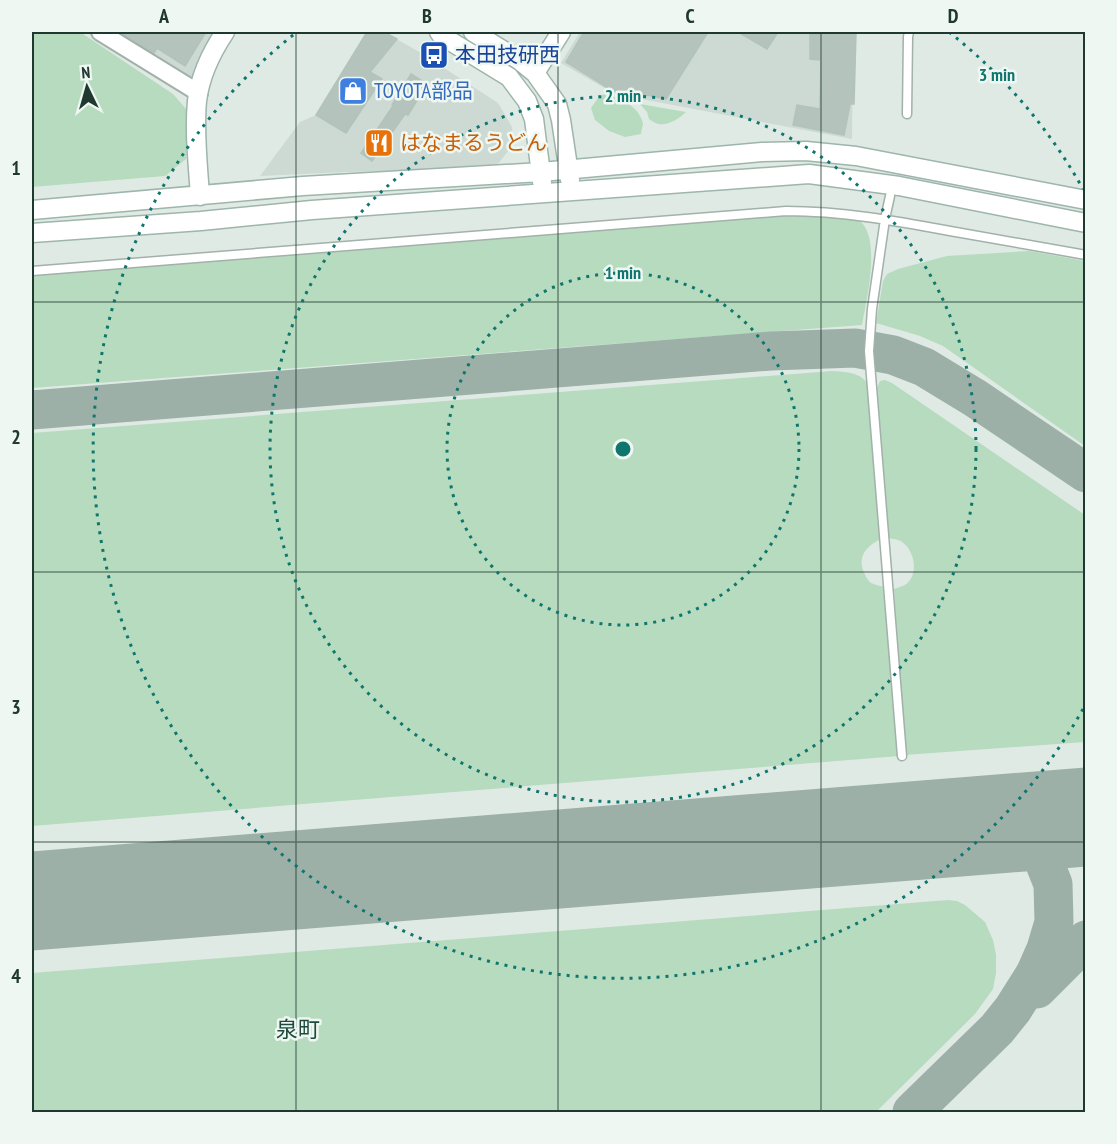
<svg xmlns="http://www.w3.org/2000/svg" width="1117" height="1144" font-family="'PT Sans Narrow','Noto Sans JP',sans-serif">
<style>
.built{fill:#cdd9d3}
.green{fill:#b7dbbe}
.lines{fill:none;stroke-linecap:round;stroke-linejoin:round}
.taxiway{stroke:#9cb0a8;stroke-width:39}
.runway{stroke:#9cb0a8;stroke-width:99}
.building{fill:#b4c4bd;stroke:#b1c3ba;stroke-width:1.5}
.lane-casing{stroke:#a2b1aa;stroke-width:11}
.street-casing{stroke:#a2b1aa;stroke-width:20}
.secondary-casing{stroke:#9eb5ab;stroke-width:21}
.lane{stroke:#fff;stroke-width:8}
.street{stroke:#fff;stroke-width:16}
.secondary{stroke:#fff;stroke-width:18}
.grid{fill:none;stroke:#203930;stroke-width:1.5;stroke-opacity:0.55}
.ring{fill:none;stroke:#0f766e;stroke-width:3;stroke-dasharray:3 6}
.labels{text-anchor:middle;stroke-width:5;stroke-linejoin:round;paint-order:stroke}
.transit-label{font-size:21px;fill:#164399;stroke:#eff7f2;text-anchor:start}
.shop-label{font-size:21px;fill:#366cbe;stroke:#eff7f2;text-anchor:start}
.food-label{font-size:21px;fill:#c56008;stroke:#eff7f2;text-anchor:start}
.neighbourhood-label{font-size:22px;fill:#1d4a3c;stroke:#eff7f2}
.centre{fill:#0f766e;stroke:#eff7f2;stroke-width:3}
.ring-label{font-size:18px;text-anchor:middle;font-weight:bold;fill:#0f766e;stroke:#eff7f2;stroke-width:5;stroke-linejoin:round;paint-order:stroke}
.neatline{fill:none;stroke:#203930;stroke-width:2}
.grid-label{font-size:20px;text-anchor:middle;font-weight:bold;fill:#203930}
</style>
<rect width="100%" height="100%" fill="#dfeae4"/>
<path class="built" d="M104,32H218L196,91Z
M367,32H384L421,53L498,103L512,127L513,145L494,169L346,172L260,176L300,122L316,115Z
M580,32H853L852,139L615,94L561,63Z"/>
<path class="green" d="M32,32H80L173,94L187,110L186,159L165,176L32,187Z
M604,94C619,98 640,106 643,124C643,125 641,132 641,134L625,137L609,131L595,120L591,108L598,98Z
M640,104L686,112C680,118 668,126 658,124C655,123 652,121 649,119L647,112Z
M812,213C823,215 846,215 855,218C884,230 866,302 862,325L32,388V275L753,217Z
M1030,251L1085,261V446L943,346L920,336L876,323L883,281L887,274L898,269L947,256Z
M832,371C846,372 860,372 868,384L879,540C867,546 858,556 863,570C865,575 867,580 871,583C875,585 881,586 885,587L899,756L32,826V433Z
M885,380L892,383L1085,515V742L905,755L894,589C900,587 906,586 910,580C918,569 913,549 902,542C898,539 893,539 888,538L876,391L880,381Z
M948,900L957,901L965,905L985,922L993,940L996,955V973L993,989L975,1014L876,1112H32V973Z"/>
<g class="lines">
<path class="taxiway" d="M32,410L771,351L855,348L893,355L924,367L975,398L1086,473
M1037,989L1086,940
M912,1112L997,1029L1013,1009L1035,974L1046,949L1054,922L1053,884L1043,859L1023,840L995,828L970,826"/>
<path class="runway" d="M32,901L1086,817"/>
</g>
<path class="building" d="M119,32H206L185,66L157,48L154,53Z
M367,32H384L397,39L370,72L382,79L346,133L316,115Z
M584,32H708L666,99L642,94L641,97L616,93L566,62Z
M738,32H778L767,49Z
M821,32H856L854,104H850L844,135L793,125L797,105L820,109L821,60L810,59V34L821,35Z
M411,74L427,84L408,115L405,114L372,161L361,153L393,106L392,105Z"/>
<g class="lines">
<g class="lane-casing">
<path id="lane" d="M907,114L908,37L909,32
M890,196L885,219L872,309L869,351L902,756
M32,271L786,211C842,211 896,221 950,231C995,239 1040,247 1086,255"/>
</g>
<g class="street-casing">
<path id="street" d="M100,32L199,93"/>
</g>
<g class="secondary-casing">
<path id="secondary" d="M439,32L442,36L509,77L527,101L534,119L542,182
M473,32L519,60L535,73L557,104L561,120L570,180
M535,73L561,32
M200,196C198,165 194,132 197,101C200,76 211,53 225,32
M32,210L303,186L541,172L762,152L806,151L856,156L1086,200
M32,233L201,221L312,210L809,174L899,186L1086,223"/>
</g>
<use href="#lane" class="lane"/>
<use href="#street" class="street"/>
<use href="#secondary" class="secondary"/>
</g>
<path class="grid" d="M296,32V1112M558,32V1112M821,32V1112M32,302H1086M32,572H1086M32,842H1086"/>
<g class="ring">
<circle cx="623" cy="449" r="176"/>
<circle cx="623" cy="449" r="353"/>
<path d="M1083 709A529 529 0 1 1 297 32M949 32A529 529 0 0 1 1083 189"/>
</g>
<defs>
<g id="bus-square" transform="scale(1.5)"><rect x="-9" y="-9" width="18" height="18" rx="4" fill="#1a4fb4" stroke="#eff7f2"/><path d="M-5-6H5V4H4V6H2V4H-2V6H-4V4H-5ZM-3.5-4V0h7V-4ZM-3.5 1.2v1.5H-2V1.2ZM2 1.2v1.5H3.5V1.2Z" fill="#fff"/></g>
<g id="shop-square" transform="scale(1.5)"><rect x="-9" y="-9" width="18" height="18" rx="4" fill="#3f7fe0" stroke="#eff7f2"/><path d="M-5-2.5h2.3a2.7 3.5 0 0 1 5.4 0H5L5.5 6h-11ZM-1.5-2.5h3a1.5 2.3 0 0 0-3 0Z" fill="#fff"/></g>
<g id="restaurant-square" transform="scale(1.5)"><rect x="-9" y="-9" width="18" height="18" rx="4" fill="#e8710a" stroke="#eff7f2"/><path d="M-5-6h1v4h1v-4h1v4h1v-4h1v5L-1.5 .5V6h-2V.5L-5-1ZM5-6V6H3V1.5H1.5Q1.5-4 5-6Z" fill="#fff"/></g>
</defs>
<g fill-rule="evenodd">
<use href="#bus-square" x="434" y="55"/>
<use href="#shop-square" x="353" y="91"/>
<use href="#restaurant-square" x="379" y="143"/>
</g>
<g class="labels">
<g class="transit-label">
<text x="455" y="62">本田技研西</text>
</g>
<g class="shop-label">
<text x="374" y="98">TOYOTA部品</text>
</g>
<g class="food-label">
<text x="400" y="150">はなまるうどん</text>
</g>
<g class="neighbourhood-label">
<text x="298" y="1037">泉町</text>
</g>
</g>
<circle cx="623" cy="449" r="9" class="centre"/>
<g class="ring-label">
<text x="997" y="81">3 min</text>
<text x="623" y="102">2 min</text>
<text x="623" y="279">1 min</text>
</g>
<rect width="1117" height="1144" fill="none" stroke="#eff7f2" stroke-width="66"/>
<g transform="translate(87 87) rotate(355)" stroke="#eff7f2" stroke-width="4.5" paint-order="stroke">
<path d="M0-4.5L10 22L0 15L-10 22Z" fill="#203930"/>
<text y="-9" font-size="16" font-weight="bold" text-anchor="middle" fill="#203930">N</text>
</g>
<rect x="33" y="33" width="1051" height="1078" class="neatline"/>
<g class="grid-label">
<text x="164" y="23">A</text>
<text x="427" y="23">B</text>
<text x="690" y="23">C</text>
<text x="953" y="23">D</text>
<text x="16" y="175">1</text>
<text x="16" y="444">2</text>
<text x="16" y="714">3</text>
<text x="16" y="983">4</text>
</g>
</svg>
